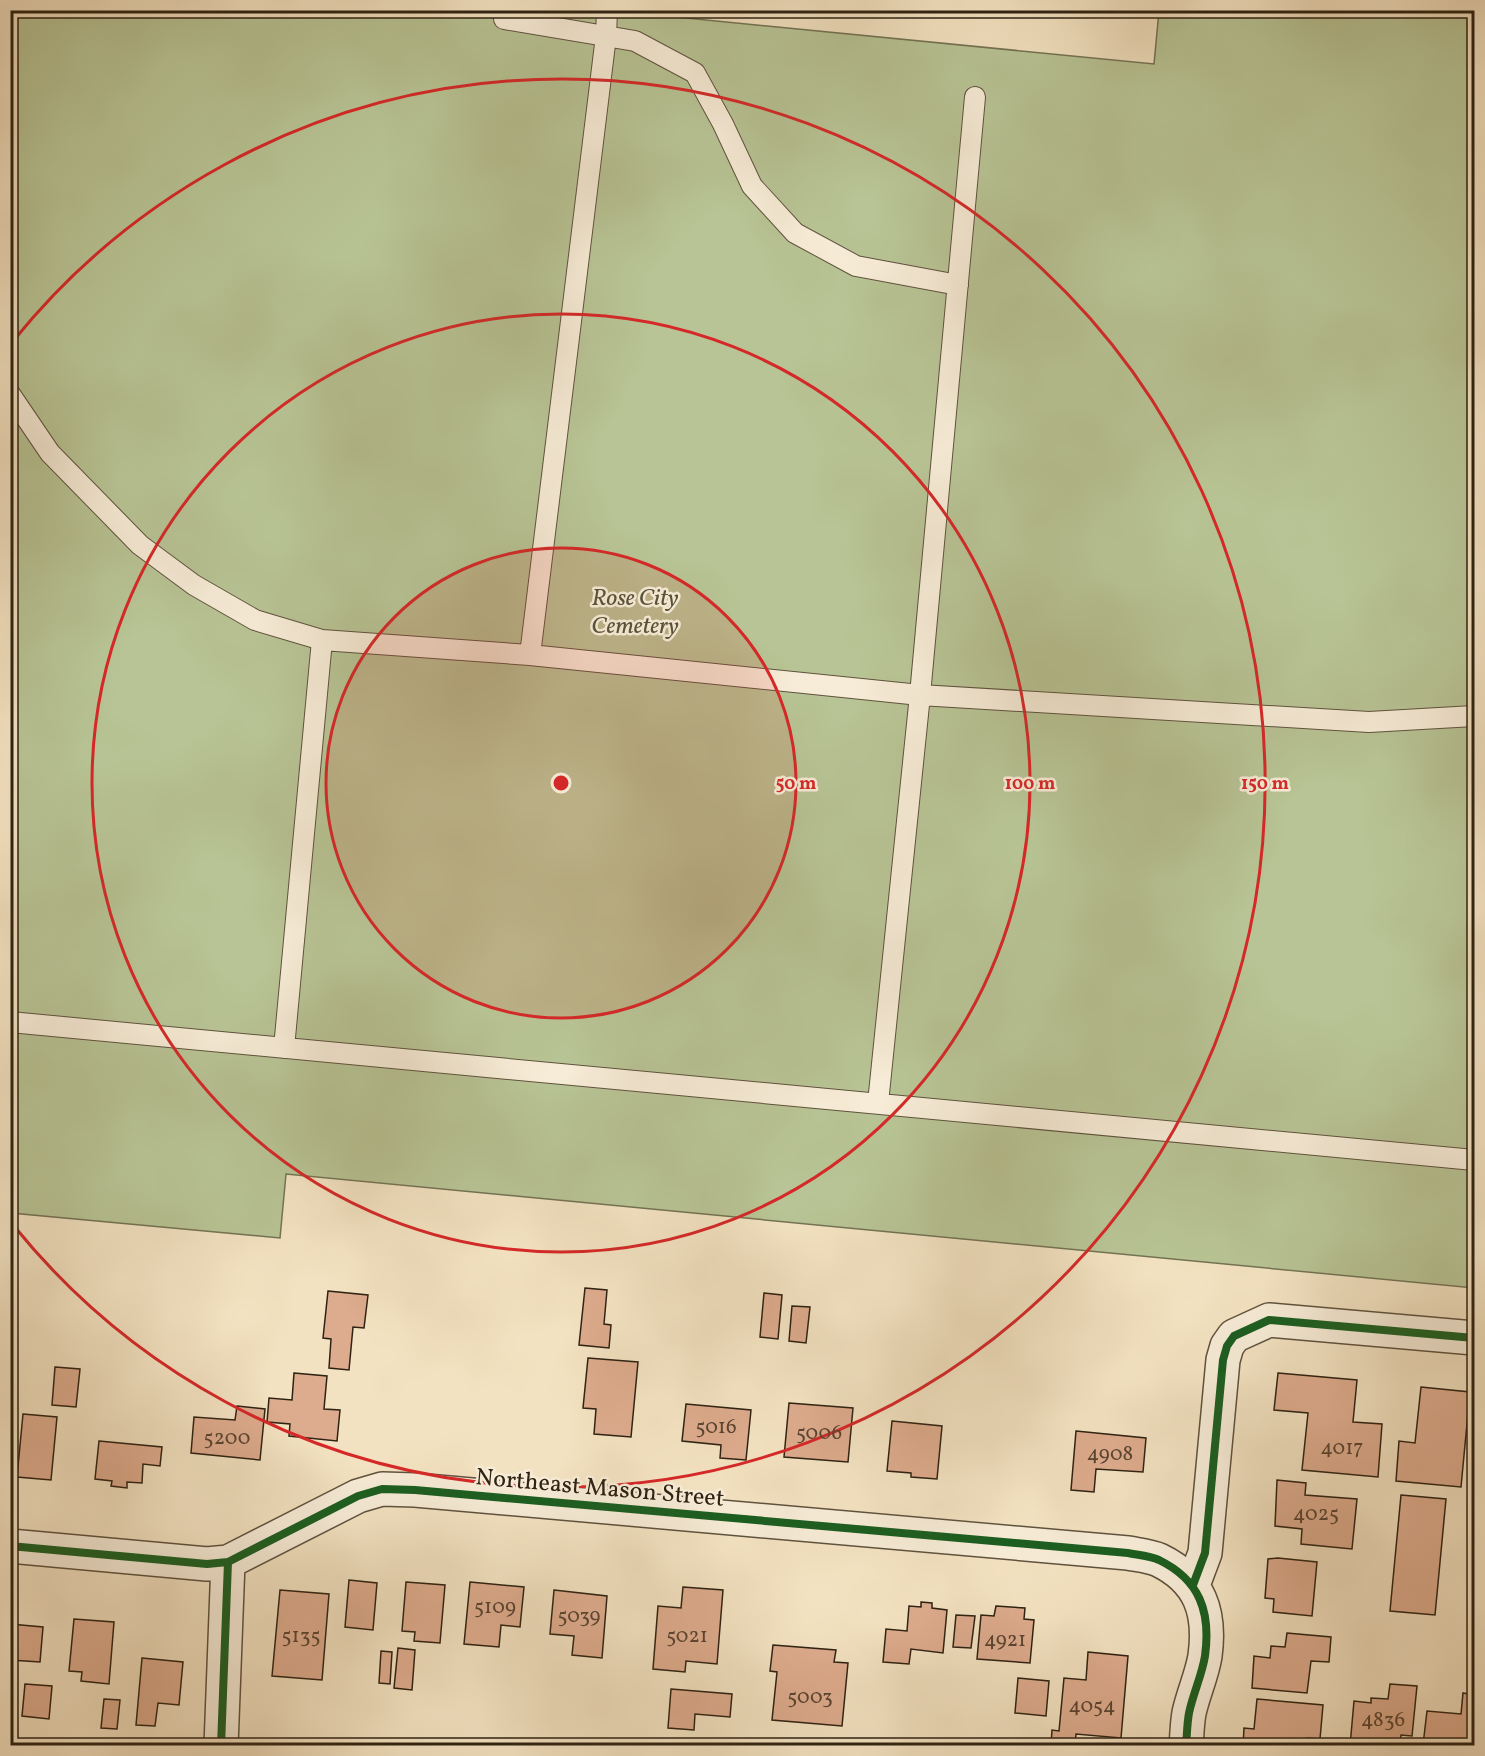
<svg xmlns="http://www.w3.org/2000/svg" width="1485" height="1756" font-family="Vollkorn,serif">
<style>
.green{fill:#b8c495;stroke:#737354;stroke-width:1.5}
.building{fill:#ddab8d;stroke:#2e2212;stroke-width:1.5}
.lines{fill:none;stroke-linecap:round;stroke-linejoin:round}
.lane-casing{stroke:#5f523e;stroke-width:22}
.street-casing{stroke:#5f523e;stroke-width:36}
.lane{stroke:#f7ecd7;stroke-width:20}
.street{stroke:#f7ecd7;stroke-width:33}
.cycleway-casing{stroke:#f7ecd7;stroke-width:11}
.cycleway{stroke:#1b5e20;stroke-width:8}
.ring{fill:none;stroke:#d62828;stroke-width:3}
.labels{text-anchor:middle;stroke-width:5;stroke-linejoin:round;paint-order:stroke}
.number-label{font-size:21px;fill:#5a4431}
.park-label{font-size:24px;font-style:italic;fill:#575339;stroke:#f7ecd7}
.street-label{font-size:24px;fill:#2e2212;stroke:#f7ecd7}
.centre{fill:#d62828;stroke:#f7ecd7;stroke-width:3}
.ring-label{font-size:18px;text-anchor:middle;font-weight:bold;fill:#d62828;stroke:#f7ecd7;stroke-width:5;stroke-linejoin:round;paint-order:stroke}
</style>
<rect width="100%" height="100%" fill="#f3e2c1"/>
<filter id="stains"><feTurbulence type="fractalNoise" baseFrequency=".00333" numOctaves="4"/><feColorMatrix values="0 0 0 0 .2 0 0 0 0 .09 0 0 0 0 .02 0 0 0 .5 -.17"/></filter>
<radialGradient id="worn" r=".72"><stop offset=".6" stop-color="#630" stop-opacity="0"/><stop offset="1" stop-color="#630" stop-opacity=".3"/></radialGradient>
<path class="green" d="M605,10L1154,64L1159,11H1474V1288L286,1174L280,1238L11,1213L10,11Z"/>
<path class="building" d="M585,1288L607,1290L604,1324L611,1325L609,1348L579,1345Z
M328,1291L368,1295L364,1328L353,1327L349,1370L329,1368L331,1339L323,1338Z
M764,1293L782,1295L778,1339L760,1337Z
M792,1306L810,1307L806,1343L789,1341Z
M588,1358L638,1362L631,1437L594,1434L596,1409L583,1408Z
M55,1367L80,1369L76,1407L52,1405Z
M294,1373L327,1376L324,1409L340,1410L337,1441L289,1436L290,1424L267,1422L269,1398L292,1400Z
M1278,1373L1357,1380L1353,1422L1382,1424L1378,1477L1302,1470L1308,1413L1274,1410Z
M1421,1387L1470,1392L1461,1487L1396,1481L1399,1441L1415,1443Z
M789,1403L853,1408L848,1462L784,1457Z
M686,1404L751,1410L746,1460L720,1458L721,1445L682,1441Z
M237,1406L265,1409L260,1460L191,1453L194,1417L235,1420Z
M23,1414L57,1417L51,1480L17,1477Z
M892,1421L942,1426L937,1479L911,1477V1473L887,1471Z
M1076,1431L1146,1438L1143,1472L1096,1469L1094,1492L1071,1490Z
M99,1441L162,1447L160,1466L143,1464L142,1483L127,1482V1488L111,1486L112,1481L95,1479Z
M1277,1480L1306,1483L1305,1495L1357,1499L1352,1549L1301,1544L1302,1529L1275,1526Z
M1401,1495L1446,1499L1435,1615L1390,1611Z
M1278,1558L1317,1562L1312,1616L1273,1612L1274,1599L1265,1598L1268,1559Z
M349,1580L377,1583L373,1630L345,1627Z
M406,1582L445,1585L440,1643L414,1641L415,1632L402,1631Z
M470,1582L524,1587L520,1627L501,1625L499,1647L464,1644Z
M683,1587L723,1590L717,1664L686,1661L685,1672L653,1669L658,1606L681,1608Z
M280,1590L329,1594L322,1680L272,1676Z
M554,1590L607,1596L602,1658L572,1655L574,1636L550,1634Z
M921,1602L932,1603V1608L947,1610L943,1653L911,1649L909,1664L883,1662L886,1629L907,1631L909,1606L921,1607Z
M996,1606L1025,1608L1024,1619L1034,1620L1030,1663L977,1659L981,1615L994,1616Z
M956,1615L975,1616L971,1648L953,1647Z
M74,1619L114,1622L109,1684L81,1681L82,1672L69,1671Z
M10,1624L43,1627L40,1662L10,1660Z
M1287,1633L1331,1637L1329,1662L1311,1661L1307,1693L1252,1688L1254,1656L1270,1658L1271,1646L1285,1647Z
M773,1645L836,1650L834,1662L848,1663L842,1726L772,1720L777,1672L770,1671Z
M398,1648L415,1650L412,1690L394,1688Z
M381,1651L392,1652L390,1684L379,1683Z
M1088,1652L1128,1656L1121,1738L1076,1734L1075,1746L1051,1745L1052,1730L1059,1731L1064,1678L1086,1680Z
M142,1658L183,1662L179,1705L158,1703L155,1726L136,1725Z
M1018,1678L1049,1681L1046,1716L1015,1713Z
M25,1684L52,1686L49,1719L22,1716Z
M1390,1684L1417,1686L1412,1736L1401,1735L1400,1746H1350L1354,1701L1371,1703V1698L1388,1699Z
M671,1689L732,1694L730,1717L695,1714L694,1730L668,1728Z
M1463,1693L1474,1695V1746L1423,1745L1427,1711L1461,1714Z
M104,1699L120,1700L117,1729L101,1728Z
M1257,1699L1323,1705L1320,1739L1307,1738L1306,1746H1243L1244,1728L1254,1729Z"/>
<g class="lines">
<g class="lane-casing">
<path id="lane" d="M504,10V19L635,41L695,73L723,124L752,186L795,233L856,266L958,285
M10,394L50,453L140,545L194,585L255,620L322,640L530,655L920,695L1369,722L1474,716
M530,655L606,36L607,10
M10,1022L1474,1160
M284,1048L322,640
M878,1103L920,695L975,97"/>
</g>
<g class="street-casing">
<path id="street" d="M10,1546L207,1564L228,1562L358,1496L382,1489L415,1490L1128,1553C1138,1555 1150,1556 1159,1560C1200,1580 1211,1612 1205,1656C1202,1675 1193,1694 1189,1713C1187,1724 1187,1735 1186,1746
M1193,1585L1205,1553L1223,1360L1227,1346L1234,1336L1269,1320L1474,1338
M221,1746L228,1562"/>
</g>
<use href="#lane" class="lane"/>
<use href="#street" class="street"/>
<g class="cycleway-casing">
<path id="cycleway" d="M10,1546L207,1564L228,1562L358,1496L382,1489L415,1490L1128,1553C1138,1555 1150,1556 1159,1560C1200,1580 1211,1612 1205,1656C1202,1675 1193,1694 1189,1713C1187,1724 1187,1735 1186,1746
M1193,1585L1205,1553L1223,1360L1227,1346L1234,1336L1269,1320L1474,1338
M221,1746L228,1562"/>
</g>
<use href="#cycleway" class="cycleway"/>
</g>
<circle cx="561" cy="783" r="235" fill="#d62828" fill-opacity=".12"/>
<g class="ring">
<circle cx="561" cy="783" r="235"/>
<circle cx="561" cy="783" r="469"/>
<path d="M14 340A704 704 0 1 1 14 1226"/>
</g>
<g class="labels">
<g class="number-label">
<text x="716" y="1433">5016</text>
<text x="819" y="1439">5006</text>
<text x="227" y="1444">5200</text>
<text x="1342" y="1454">4017</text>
<text x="1110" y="1460">4908</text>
<text x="1316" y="1520">4025</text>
<text x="495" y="1613">5109</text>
<text x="579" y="1622">5039</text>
<text x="301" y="1642">5135</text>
<text x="687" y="1642">5021</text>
<text x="1005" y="1646">4921</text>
<text x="810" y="1703">5003</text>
<text x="1092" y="1712">4054</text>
<text x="1383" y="1726">4836</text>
</g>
<g class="park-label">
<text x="635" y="605">Rose City<tspan x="635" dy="28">Cemetery</tspan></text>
</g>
<g class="street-label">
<text transform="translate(600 1487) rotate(5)" y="8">Northeast Mason Street</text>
</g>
</g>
<circle cx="561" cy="783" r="9" class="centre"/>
<g class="ring-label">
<text x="796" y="789">50 m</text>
<text x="1030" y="789">100 m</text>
<text x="1265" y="789">150 m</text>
</g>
<rect width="1485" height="1756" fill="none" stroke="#f3e2c1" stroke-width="36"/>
<rect x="12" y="12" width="1461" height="1732" fill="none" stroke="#2e2212" stroke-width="3"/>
<rect x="18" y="18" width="1449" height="1720" fill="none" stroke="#2e2212" stroke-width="1.5"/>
<rect width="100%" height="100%" filter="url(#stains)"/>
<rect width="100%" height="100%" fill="url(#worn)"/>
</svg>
